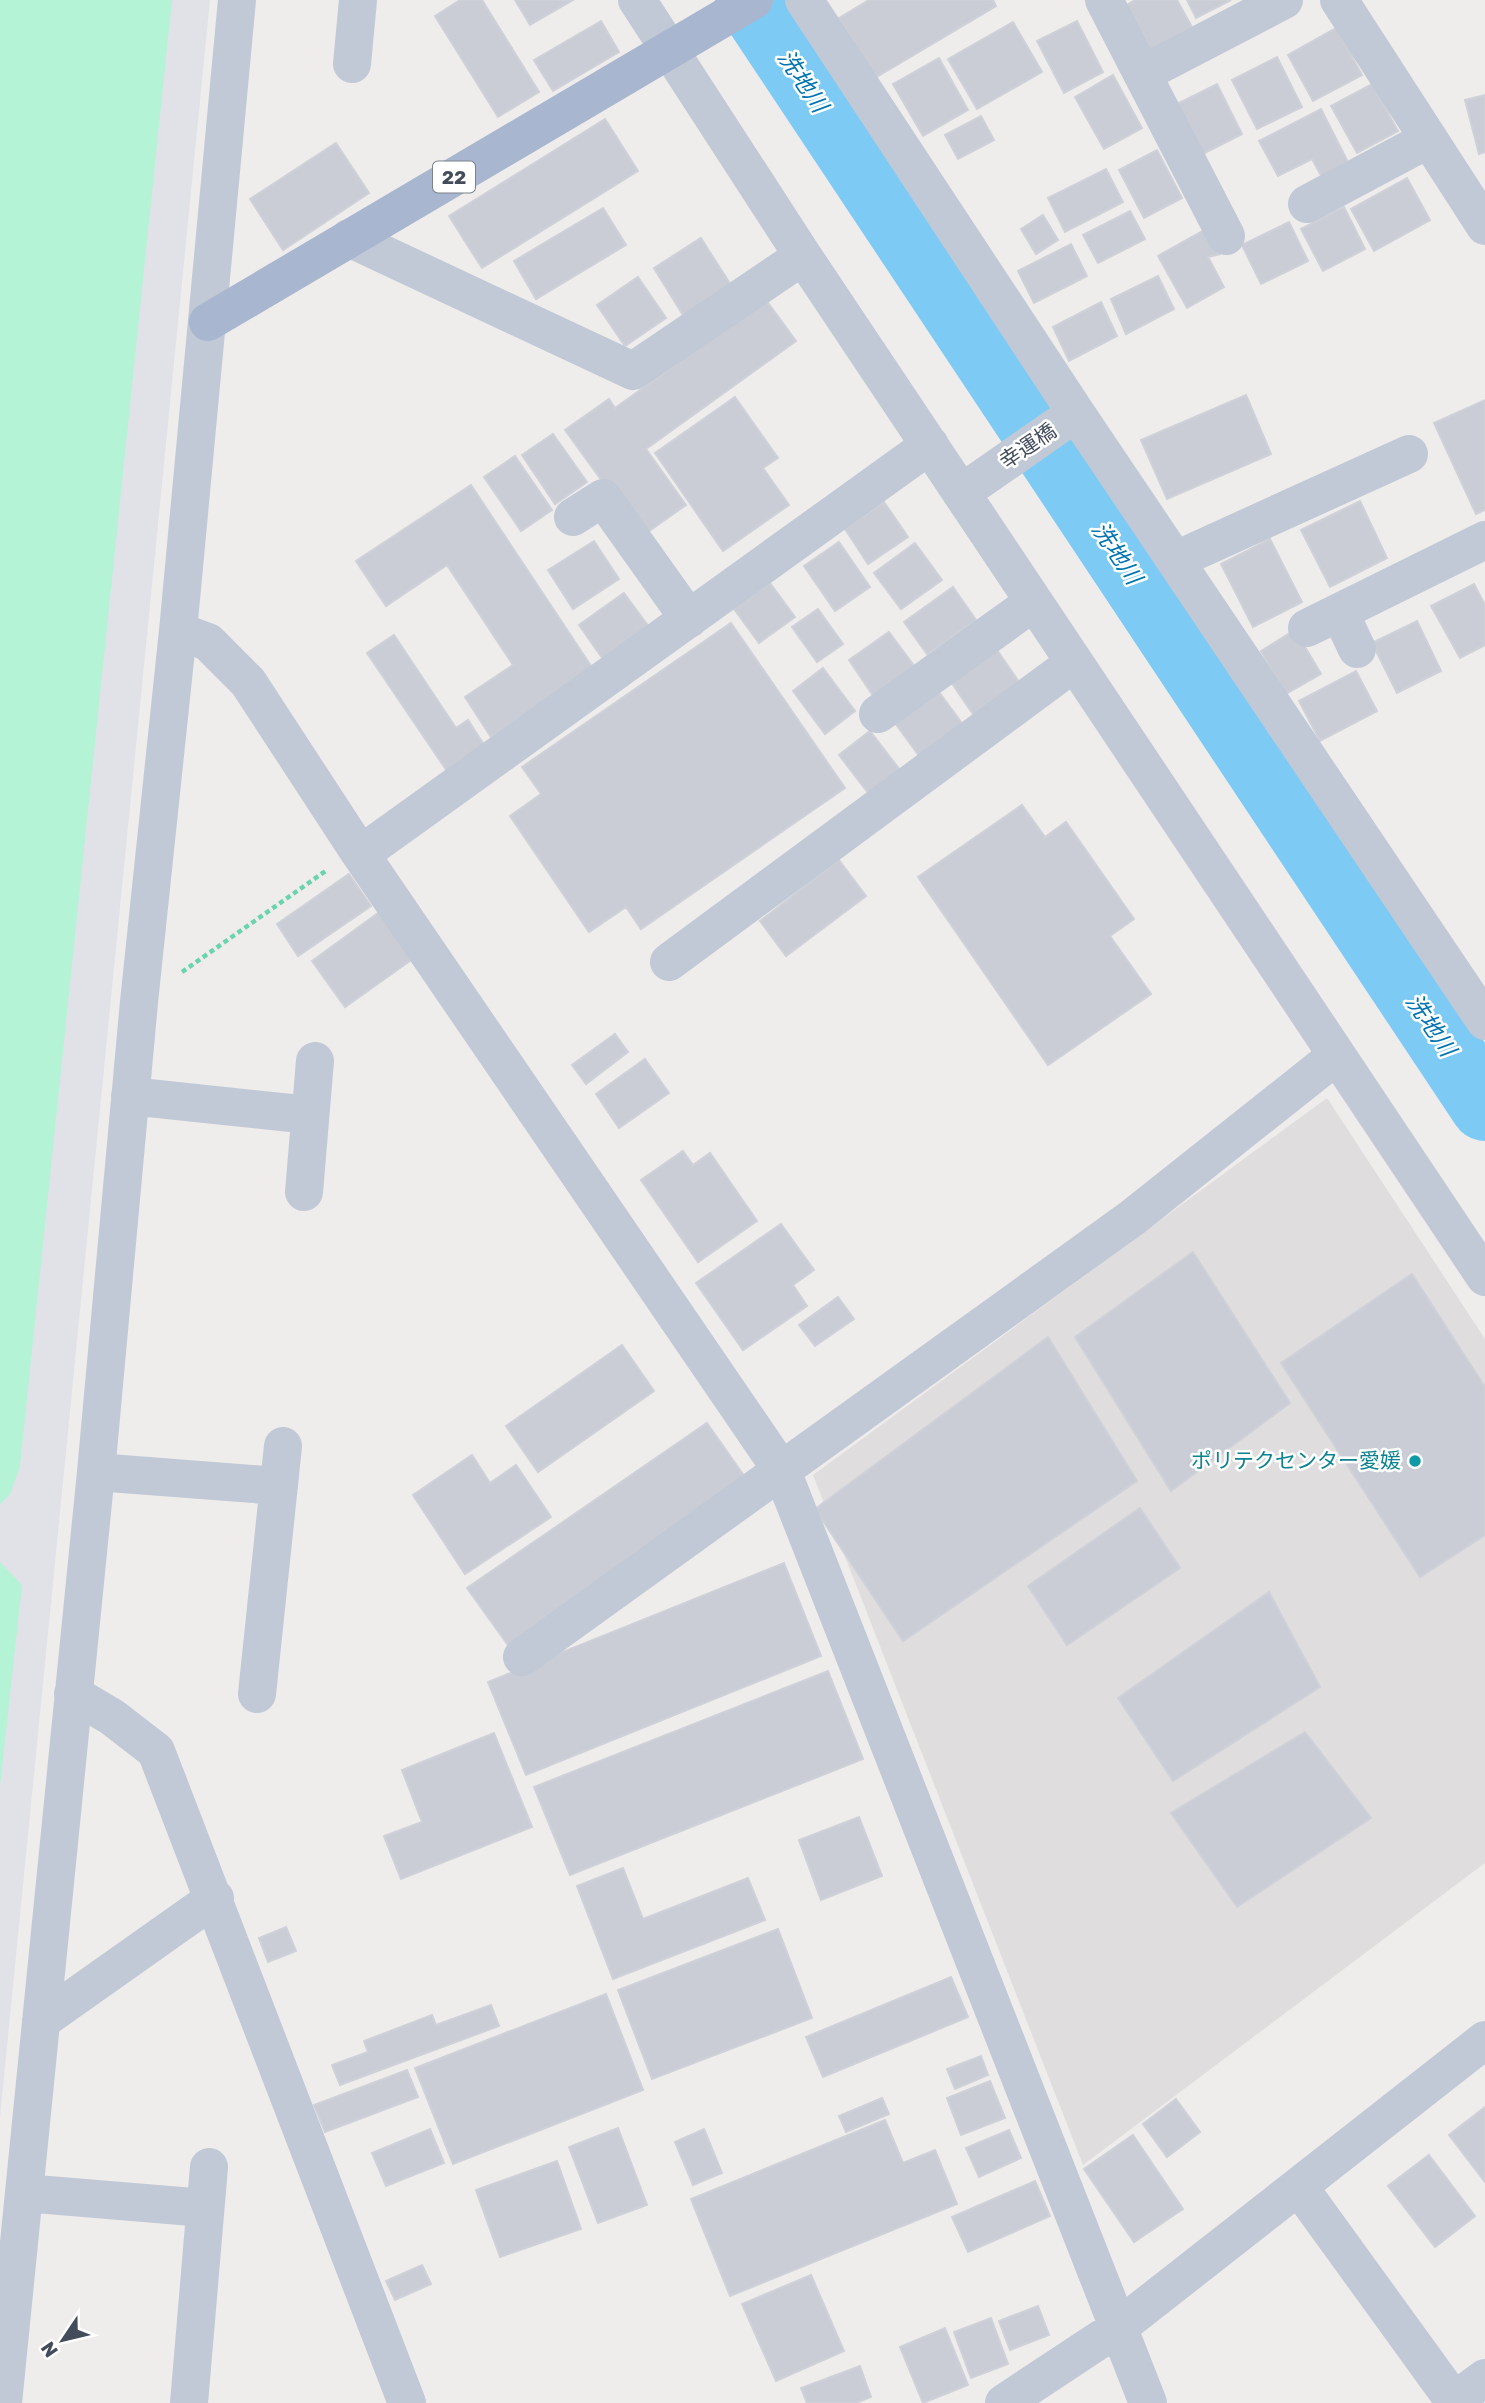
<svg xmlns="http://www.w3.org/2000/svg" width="1485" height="2403" font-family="Rubik,'Noto Sans JP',sans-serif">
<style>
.education{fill:#e0ddde}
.airport{fill:#e0e2e8}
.green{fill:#b4f3d5}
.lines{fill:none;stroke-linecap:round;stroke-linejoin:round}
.river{stroke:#7dcbf4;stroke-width:70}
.building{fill:#cacdd5;stroke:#cfd1d9;stroke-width:2}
.path{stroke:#69d4ae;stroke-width:4.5;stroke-dasharray:5 3.5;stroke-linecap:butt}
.minor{stroke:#c0c9d5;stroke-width:38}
.major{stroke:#a8b6cf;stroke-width:38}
.culture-dot{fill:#0f9aa8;stroke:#fff;stroke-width:2.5}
.labels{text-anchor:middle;stroke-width:5;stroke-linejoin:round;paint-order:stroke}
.shield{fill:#fff;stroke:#7b828c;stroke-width:2}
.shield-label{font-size:19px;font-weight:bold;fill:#434c5b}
.street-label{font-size:21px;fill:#434c5b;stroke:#fff}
.culture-label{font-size:21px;fill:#0d838f;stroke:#fff;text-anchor:end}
.water-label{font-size:23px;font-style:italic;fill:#0074b1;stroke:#fff}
</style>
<rect width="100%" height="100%" fill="#efecec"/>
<path class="education" d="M1327,1098L1485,1339V1863L1083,2165L813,1475Z"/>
<path class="airport" d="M0,0H210L0,2117Z"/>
<path class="green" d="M0,0H172L20,1466L10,1494L0,1504Z
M0,1562L22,1585L0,1786Z"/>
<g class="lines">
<path class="river" d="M750,0L1485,1106"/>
</g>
<path class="building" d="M460,0H482L539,92L498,117L435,16Z
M515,0H573L530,25Z
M869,0H993L996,6L875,78L839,18Z
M1135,0H1177L1192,27L1150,50L1125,6Z
M1187,0H1231L1196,18Z
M601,21L619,52L553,91L534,60Z
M1077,21L1103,72L1064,93L1037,41Z
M1013,22L1042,72L977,109L948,59Z
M1336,28L1362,75L1313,101L1288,55Z
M1277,57L1302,107L1257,129L1232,80Z
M939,58L968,110L923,136L893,84Z
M1113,75L1142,128L1104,149L1075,97Z
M1217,84L1242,134L1203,154L1177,104Z
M1372,84L1398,131L1357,153L1331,106Z
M1485,95V152L1479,154L1465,100Z
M1321,109L1351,168L1324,181L1312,159L1278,176L1259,141Z
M981,116L994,140L958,159L945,135Z
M605,119L638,171L482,268L449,216Z
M336,143L369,193L283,250L250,199Z
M1157,150L1182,198L1144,218L1119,170Z
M1106,169L1123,202L1065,232L1048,198Z
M1407,178L1430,220L1374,251L1351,209Z
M1344,207L1365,249L1323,271L1301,229Z
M603,208L626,245L536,299L514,261Z
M1130,211L1145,239L1098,263L1083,235Z
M1043,215L1058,240L1036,254L1021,229Z
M1289,222L1308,261L1261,284L1242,245Z
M1206,229L1220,254L1208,257L1224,287L1187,308L1158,256Z
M701,238L734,290L686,320L654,268Z
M1071,244L1087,276L1034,303L1018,271Z
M1158,276L1174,309L1126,334L1111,299Z
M638,277L666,318L625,346L597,305Z
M766,300L796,341L646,449L686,505L642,536L565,430L609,399L615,408Z
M1101,302L1117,336L1069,361L1053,327Z
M1246,395L1271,454L1167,499L1141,440Z
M735,397L778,458L763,468L789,505L723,551L655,453Z
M1485,400V510L1476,514L1434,423Z
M553,434L587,482L555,504L522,455Z
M515,456L552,510L521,531L484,477Z
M471,485L593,669L491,737L465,697L513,665L447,565L386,606L356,561Z
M1360,501L1387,558L1330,587L1301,530Z
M884,502L908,537L868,564L845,529Z
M1270,539L1302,602L1253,627L1221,564Z
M594,541L619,579L573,609L548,570Z
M839,542L870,587L835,611L804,566Z
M915,543L942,580L901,609L874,573Z
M770,583L795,617L759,643L734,609Z
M1474,584L1485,605V645L1460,658L1431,606Z
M953,587L976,620L927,654L904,622Z
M624,593L649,627L603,659L579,625Z
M818,609L843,644L817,662L792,627Z
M1417,621L1441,671L1397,693L1372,643Z
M731,623L845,788L641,929L626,907L589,932L510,816L541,794L522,767Z
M1295,630L1321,674L1286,694L1261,651Z
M889,632L915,667L874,697L849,660Z
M394,635L456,728L468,720L486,748L449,774L367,653Z
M997,650L1021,685L975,717L951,682Z
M823,668L855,711L825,734L793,691Z
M1356,671L1377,711L1320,741L1299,701Z
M939,692L964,726L920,757L895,723Z
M870,731L900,770L869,794L839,755Z
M1022,805L1045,837L1066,822L1134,919L1110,936L1151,994L1048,1065L918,877Z
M839,860L866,896L786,956L760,921Z
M349,874L371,906L298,956L277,924Z
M381,911L414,958L345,1007L312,961Z
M615,1034L628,1052L586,1084L572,1065Z
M645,1059L669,1093L619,1128L596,1094Z
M683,1151L693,1165L710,1153L757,1221L698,1262L641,1180Z
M781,1224L814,1270L793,1285L807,1306L743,1350L696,1283Z
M1193,1252L1290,1403L1171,1491L1075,1337Z
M1412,1274L1485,1387V1535L1420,1577L1281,1363Z
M838,1297L854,1319L815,1346L799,1325Z
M1048,1337L1137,1481L903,1641L815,1509Z
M622,1345L654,1391L538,1472L506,1426Z
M707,1423L747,1480L508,1645L467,1588Z
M472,1455L490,1483L516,1465L551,1517L465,1574L413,1495Z
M1140,1508L1180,1568L1067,1645L1028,1586Z
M784,1563L821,1656L526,1775L488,1682Z
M1269,1592L1320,1687L1173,1781L1118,1698Z
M828,1671L863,1759L570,1875L534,1787Z
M1305,1732L1371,1818L1237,1907L1171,1813Z
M494,1733L532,1827L401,1879L384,1836L422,1822L402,1770Z
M859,1817L882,1876L821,1900L799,1840Z
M623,1868L643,1919L748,1878L765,1920L613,1979L577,1886Z
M286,1927L296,1951L268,1962L259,1938Z
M778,1929L812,2018L652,2079L618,1990Z
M951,1977L968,2017L823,2077L806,2037Z
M606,1994L643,2090L453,2164L415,2068Z
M491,2005L499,2026L340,2085L332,2065L368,2052L364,2041L432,2015L436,2025Z
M981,2056L988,2075L955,2089L947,2069Z
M407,2070L418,2097L325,2132L314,2105Z
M990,2081L1005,2118L961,2135L947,2098Z
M882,2098L889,2114L846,2132L839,2116Z
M1176,2099L1200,2132L1167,2157L1143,2124Z
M1485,2107V2182L1449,2135Z
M885,2120L903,2163L935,2150L957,2204L730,2296L691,2199Z
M618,2128L647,2205L598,2223L569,2147Z
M430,2129L444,2163L386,2186L372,2153Z
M704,2129L722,2173L693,2185L675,2142Z
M1009,2130L1021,2158L979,2177L966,2148Z
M1133,2135L1183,2209L1134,2242L1084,2169Z
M1429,2155L1475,2216L1435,2247L1388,2186Z
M557,2161L581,2229L500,2257L476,2190Z
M1035,2181L1050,2216L968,2252L952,2217Z
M422,2265L431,2284L395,2300L386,2281Z
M811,2275L844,2351L776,2381L742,2304Z
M1038,2306L1049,2335L1010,2350L999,2321Z
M991,2318L1008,2364L971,2378L954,2332Z
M945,2328L968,2385L923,2403L900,2347Z
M860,2366L871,2397L856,2403H807L801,2388Z"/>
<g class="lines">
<path class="path" d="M182,972L327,870"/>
<path class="minor" d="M637,0L803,256L1485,1277
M804,0L1076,413L1485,1021
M1104,0L1226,236
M1339,0L1485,226
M352,64L358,0
M1142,74L1284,0
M1307,204L1429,139
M349,238L633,371L803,256
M961,493L1076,413
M573,517L603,498L689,619
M1176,560L1409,454
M1340,613L1357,649
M1307,628L1485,540
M178,631L208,642L248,682L357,849L782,1471L1148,2403
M878,714L1034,602
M361,854L930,445
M669,962L1074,663
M130,1096L310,1115
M304,1192L315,1061
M96,1472L279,1486
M522,1657L1132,1218L1336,1056
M73,1694L112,1717L156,1751L407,2403
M257,1694L283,1446
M41,2021L215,1898
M1299,2187L1454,2401
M24,2193L205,2208
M3,2403L96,1472L139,1002L178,631L237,0
M189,2403L209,2167
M1004,2403L1119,2327L1485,2040
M1451,2403L1485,2378"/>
<path class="major" d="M208,322L754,0"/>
</g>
<circle class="culture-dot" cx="1415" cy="1461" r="7"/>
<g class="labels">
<rect class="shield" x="433" y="161.5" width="42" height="31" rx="5"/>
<g class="shield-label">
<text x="454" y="184">22</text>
</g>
<g class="street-label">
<text transform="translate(1028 446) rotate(-34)" y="7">幸運橋</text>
</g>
<g class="culture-label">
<text x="1401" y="1468">ポリテクセンター愛媛</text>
</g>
<g class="water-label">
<text transform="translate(803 81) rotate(56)" y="8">洗地川</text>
<text transform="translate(1117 553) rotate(56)" y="8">洗地川</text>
<text transform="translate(1431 1025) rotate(56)" y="8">洗地川</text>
</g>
</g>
<g transform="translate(63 2340) rotate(235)" stroke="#ffffff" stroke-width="5" paint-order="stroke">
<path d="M0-5L12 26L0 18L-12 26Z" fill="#434c5b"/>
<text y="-10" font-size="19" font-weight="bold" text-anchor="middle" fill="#434c5b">N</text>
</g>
</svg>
